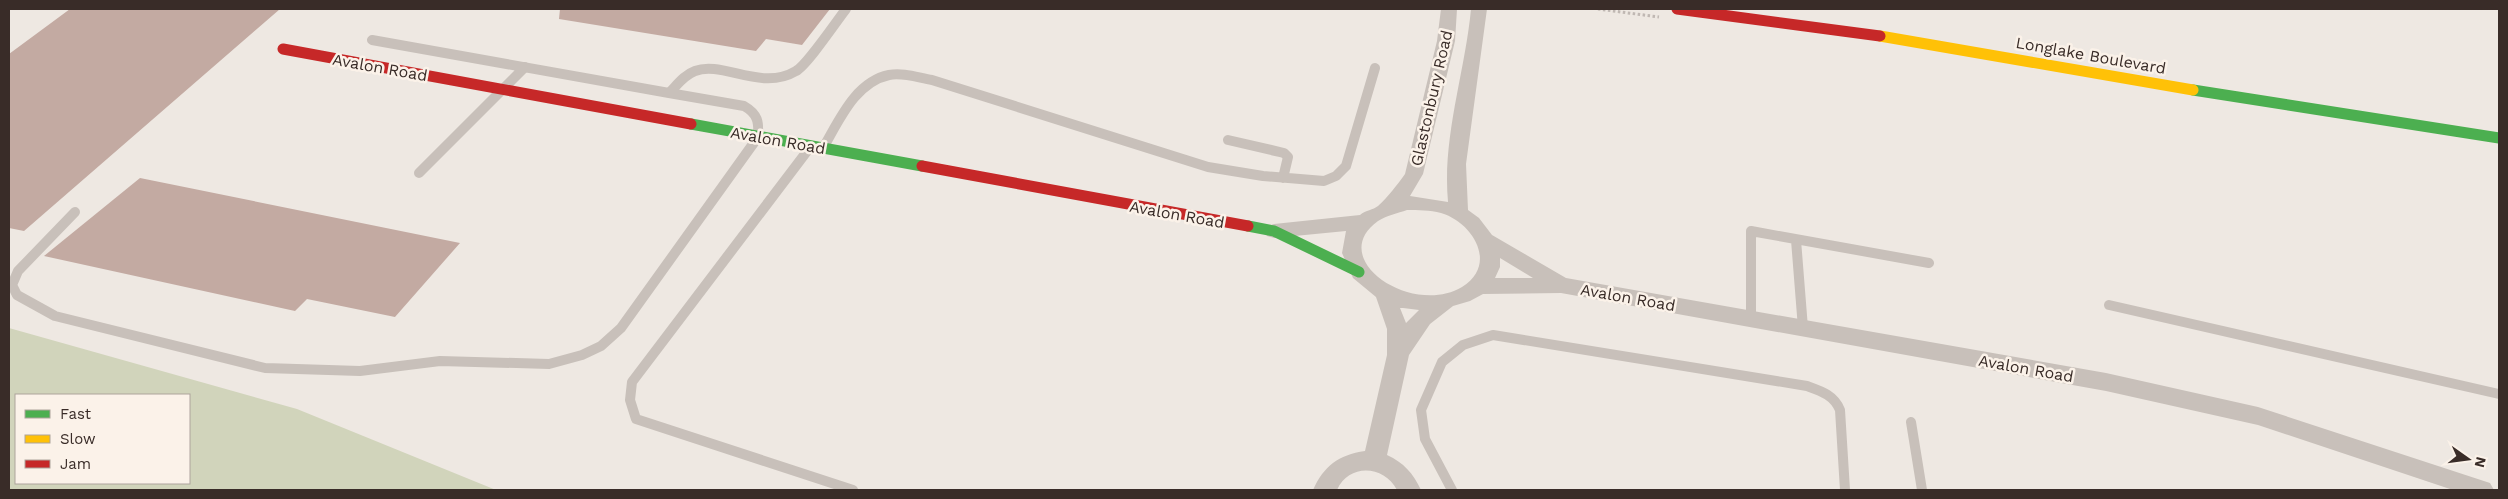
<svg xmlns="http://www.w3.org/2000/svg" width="2508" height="499" font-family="'Work Sans',sans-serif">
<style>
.green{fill:#d1d4bb;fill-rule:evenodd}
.building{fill:#c3aaa2}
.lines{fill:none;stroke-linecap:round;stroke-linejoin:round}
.path{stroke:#c0b8b3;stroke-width:3;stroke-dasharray:2.5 2.5;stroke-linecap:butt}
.lane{stroke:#c8c0ba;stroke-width:10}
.street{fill:#c8c0ba;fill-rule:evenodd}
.fast{stroke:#4caf50;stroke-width:11}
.slow{stroke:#ffc107;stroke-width:11}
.jam{stroke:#c62828;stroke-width:11}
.labels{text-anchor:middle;stroke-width:5;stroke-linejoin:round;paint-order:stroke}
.street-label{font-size:16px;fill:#392c28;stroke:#fbf2e9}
</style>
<rect width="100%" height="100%" fill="#eee8e2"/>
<path class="green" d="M9,328L297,409L496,490H9ZM16,395H189V483H16Z"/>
<path class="building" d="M70,9H280L24,231L9,228V54Z
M560,9H830L802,45L766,39L756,51L559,19Z
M140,178L460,243L395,317L307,299L295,311L44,256Z"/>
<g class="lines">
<path class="path" d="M1598,9L1659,17"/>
<path class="lane" d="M372,40L669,93
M1228,140L1284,153L1288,157L1283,178
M811,146L632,382L630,400L636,419L853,490
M823,148C839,121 855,82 889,75C903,72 919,78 932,80L1208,167L1263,176L1324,181L1336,176L1346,166L1375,68
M419,173L525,67
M75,212L18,271L12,285L17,295L55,316L265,368L360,371L440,361L549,364L582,355L601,346L621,328L758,137C759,122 758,114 744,106L669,93C677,85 684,75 695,71C722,60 761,92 796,71C807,65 836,22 846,9
M1796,240L1803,328
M2109,305L2499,394
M1751,319V231L1929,263
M1911,422L1922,490
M1452,490L1425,439L1421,410L1442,362L1463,345L1493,335L1807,386C1821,391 1834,395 1840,410L1845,490"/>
<path class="street" d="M1441,9H1457L1455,41L1423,174L1410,196L1448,202C1442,137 1465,73 1471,9H1487L1466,164L1468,210L1479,218L1492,235L1566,278L2106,373L2258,407L2490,483L2494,490H2453L2258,425L2106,391L1561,293L1483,294L1470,301L1453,306L1430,324L1409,355L1387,455C1404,463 1413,473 1421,490H1397C1384,465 1349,463 1337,490H1313C1324,466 1338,455 1365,451L1387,355V329L1376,297L1353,278L1342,253L1346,231L1274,238L1267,236L1264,231L1267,226L1274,224L1360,215C1366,210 1373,210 1378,206C1388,197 1397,185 1405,174L1437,41ZM1407,210C1418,210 1430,210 1441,213C1474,223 1498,265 1462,287C1412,317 1325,259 1378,221C1386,216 1398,213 1407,210ZM1500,258L1533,278H1495L1500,267ZM1400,308H1403L1419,310L1406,323Z"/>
<path class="fast" d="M2193,90L2499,138
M691,124L922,166
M1248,226L1274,231L1359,272"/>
<path class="slow" d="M1880,36L2193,90"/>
<path class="jam" d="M1677,9L1880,36
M283,49L691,124
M922,166L1248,226"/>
</g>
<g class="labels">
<g class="street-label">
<text transform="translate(2091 55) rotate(10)" y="6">Longlake Boulevard</text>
<text transform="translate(380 67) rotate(10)" y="6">Avalon Road</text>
<text transform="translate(1431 98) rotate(-77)" y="6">Glastonbury Road</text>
<text transform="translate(778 140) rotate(10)" y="6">Avalon Road</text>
<text transform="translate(1177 214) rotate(10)" y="6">Avalon Road</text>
<text transform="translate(1628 297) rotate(10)" y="6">Avalon Road</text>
<text transform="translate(2026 368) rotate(10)" y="6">Avalon Road</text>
</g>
</g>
<rect width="2508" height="499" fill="none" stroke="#392c28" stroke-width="20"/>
<rect x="15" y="394" width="175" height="90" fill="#fbf2e9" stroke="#ada39c"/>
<rect x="25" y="410" width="25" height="8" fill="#4caf50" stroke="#ada39c"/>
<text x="60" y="419" font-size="15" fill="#392c28">Fast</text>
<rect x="25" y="435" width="25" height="8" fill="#ffc107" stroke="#ada39c"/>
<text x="60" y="444" font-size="15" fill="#392c28">Slow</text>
<rect x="25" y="460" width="25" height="8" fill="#c62828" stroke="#ada39c"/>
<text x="60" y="469" font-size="15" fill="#392c28">Jam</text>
<g transform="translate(2468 459) rotate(104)" stroke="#fbf2e9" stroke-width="4" paint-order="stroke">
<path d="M0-4L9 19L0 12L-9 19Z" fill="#392c28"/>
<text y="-8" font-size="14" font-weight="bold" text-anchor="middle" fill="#392c28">N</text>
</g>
</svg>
